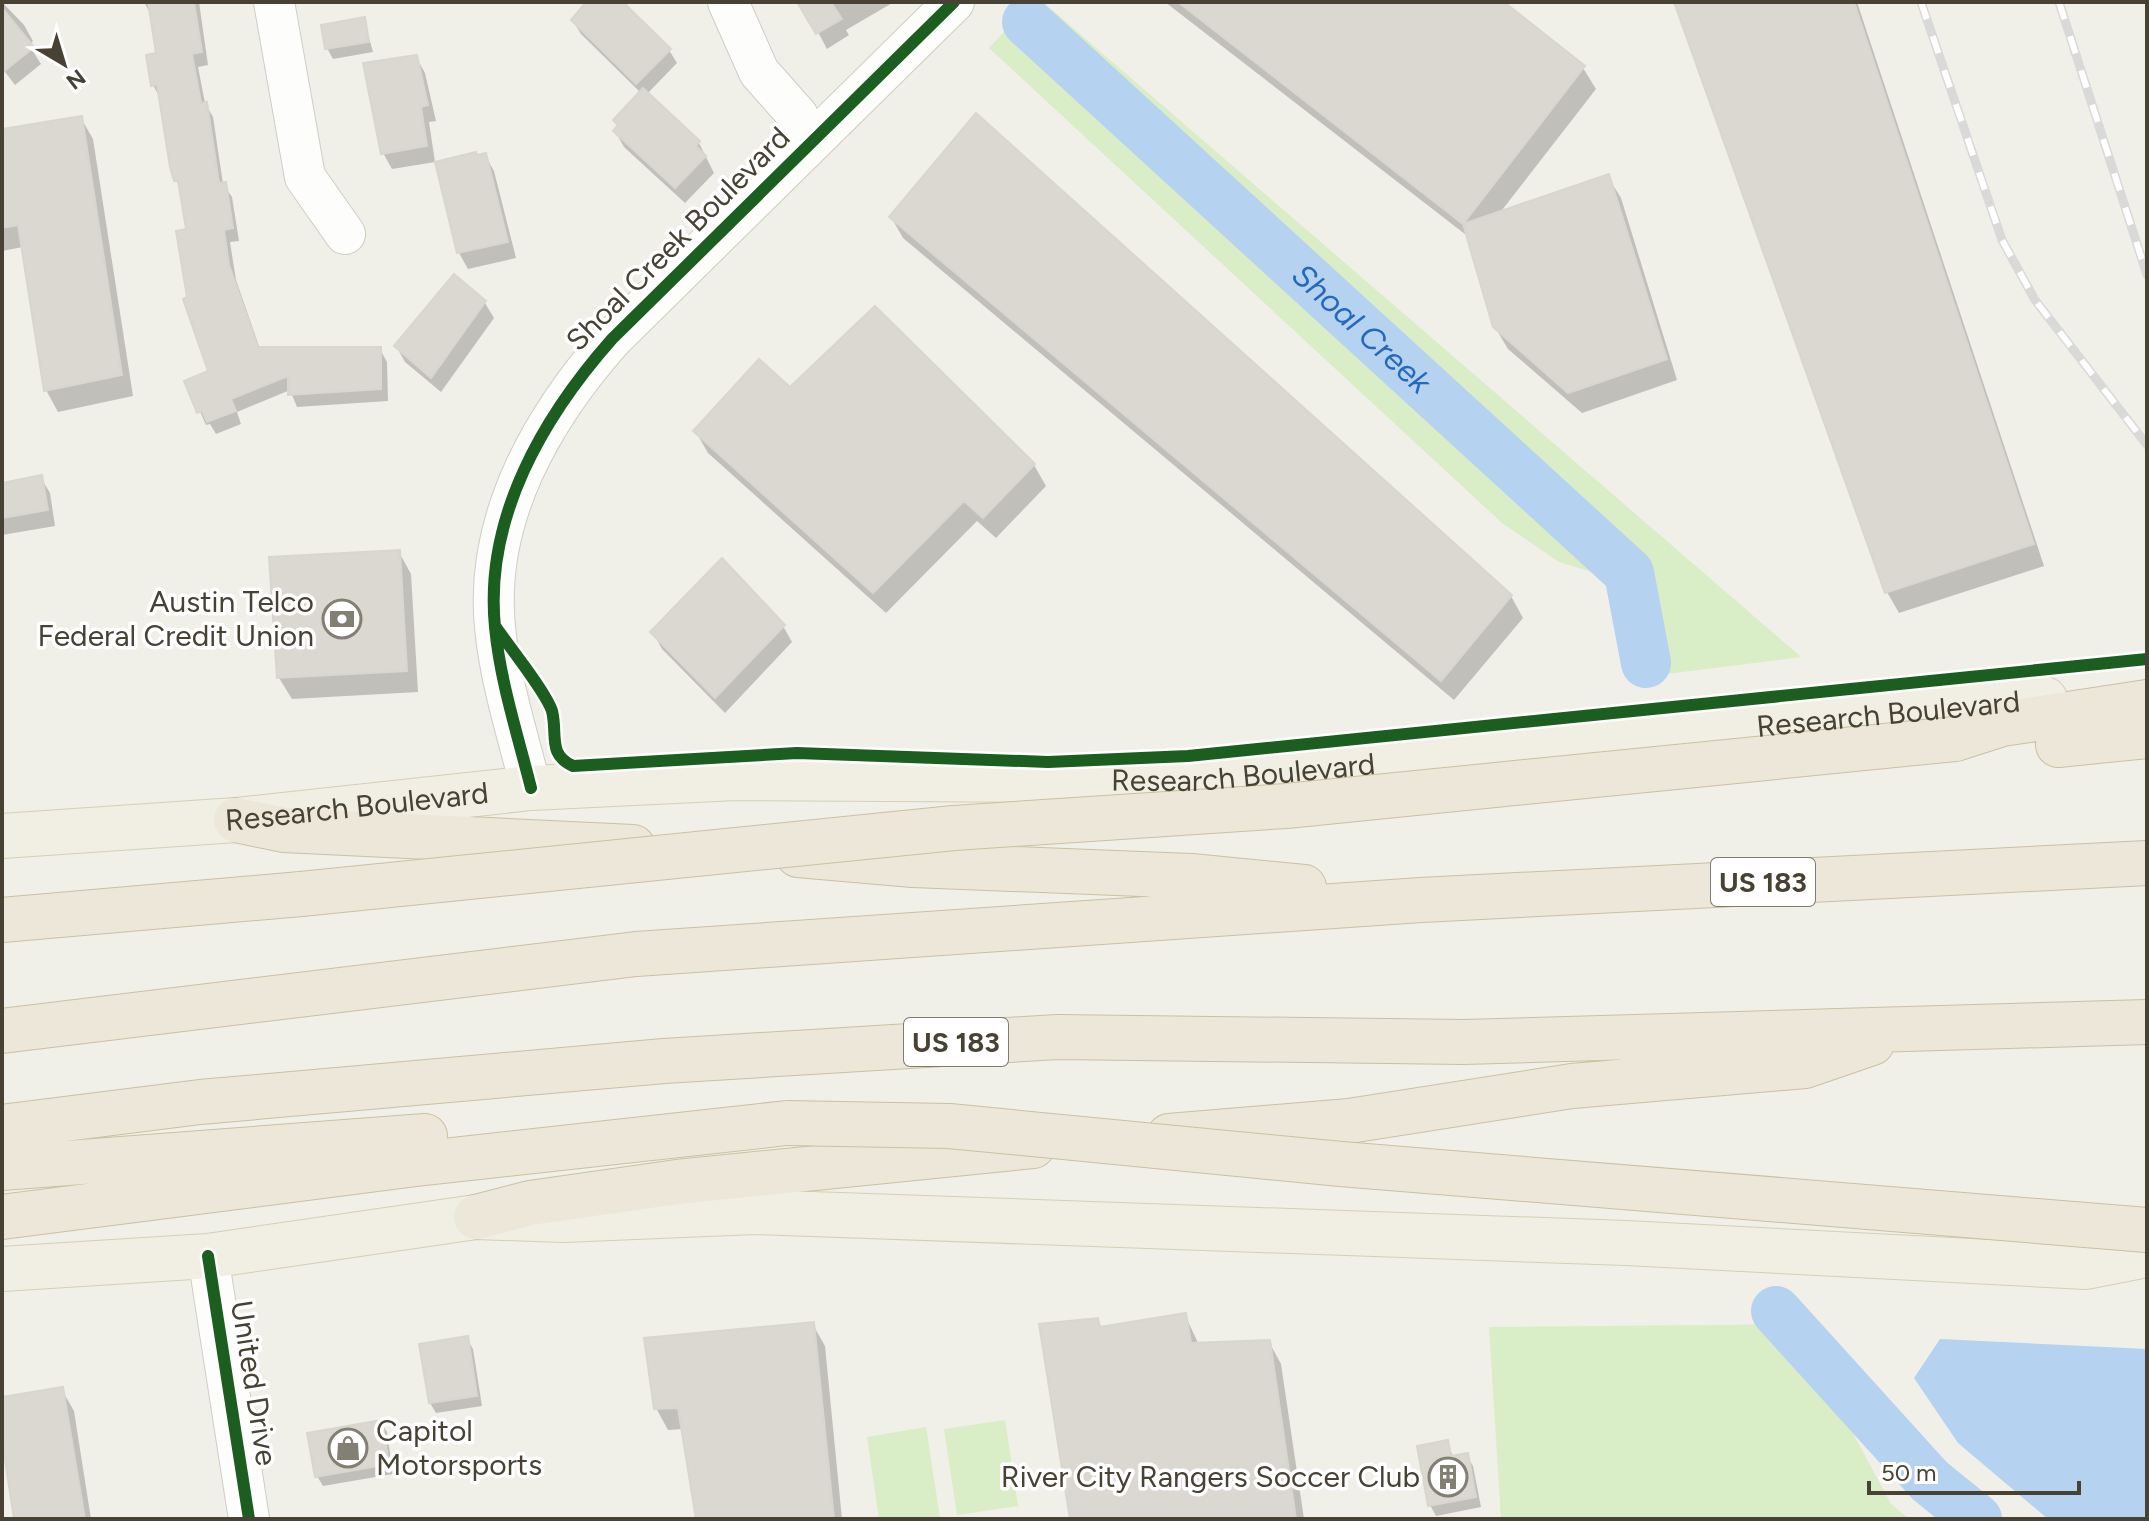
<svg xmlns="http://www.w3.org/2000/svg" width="2149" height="1521" font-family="Figtree,sans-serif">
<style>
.green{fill:#d9edc6}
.water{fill:#b6d2f1}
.shadow{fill:#0003}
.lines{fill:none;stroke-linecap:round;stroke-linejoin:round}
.river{stroke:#b6d2f1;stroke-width:50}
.building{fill:#dad8d1;stroke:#d8d6ce;stroke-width:2}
.minor-casing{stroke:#cecdc6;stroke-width:42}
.major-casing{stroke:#d4cfb4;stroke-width:46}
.highway-casing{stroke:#cac0a2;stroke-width:46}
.minor{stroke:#fdfdfc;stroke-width:40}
.major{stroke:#f1efe3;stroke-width:44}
.highway{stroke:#ece7d8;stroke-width:44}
.rail-casing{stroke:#d9d9d8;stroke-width:9}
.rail{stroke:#fff;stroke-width:6;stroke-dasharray:18;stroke-linecap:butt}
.highway-bridge-casing{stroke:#cac0a2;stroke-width:46;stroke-linecap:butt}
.highway-bridge{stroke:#ece7d8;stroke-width:44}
.cycleway-casing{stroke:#fff;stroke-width:17}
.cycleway{stroke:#1b5e20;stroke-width:12}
.labels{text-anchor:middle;stroke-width:7;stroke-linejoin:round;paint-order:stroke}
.shield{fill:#fff;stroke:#7e7b71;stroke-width:2}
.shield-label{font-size:28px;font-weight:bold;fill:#474234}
.street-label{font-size:30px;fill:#474234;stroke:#fff}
.poi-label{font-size:30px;fill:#474234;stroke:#fff;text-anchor:end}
.water-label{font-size:32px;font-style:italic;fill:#2669ba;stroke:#fff}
</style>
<rect width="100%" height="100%" fill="#f0efe8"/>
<path class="green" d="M1032,2H1043L1801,657L1634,678L1626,602L1612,578L1559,562L1502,523L989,48Z
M1794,1324L1891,1504L1909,1519H1501L1489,1327Z
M1005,1420L1018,1506L957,1515L944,1429Z
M926,1427L940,1518L879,1519L867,1437Z"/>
<path class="water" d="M1940,1339L2147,1349V1519H2048L1958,1443L1914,1378Z"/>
<path class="shadow" d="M2,2L24,25L33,41L29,45L41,64L15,85L2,68Z
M144,2H199L208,65L198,67L205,103L213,117L223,184L232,197L239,241L230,242L236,280L260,349H380L387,362L388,401L297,407L290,390L237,412L241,424L216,434L210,424L206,425L187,382L210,373L189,299L188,231L160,98L153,85L159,54L150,13Z
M586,2H620L669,50L677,63L647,94L699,143L714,173L685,203L624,147L615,131L641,93L581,34L573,21Z
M802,2H894L846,30L849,35L827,49Z
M1165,2H1501L1583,68L1596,89L1499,214L1608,177L1621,198L1677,380L1582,413L1508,349L1495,327L1470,238Z
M1676,2H1857L2044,566L1899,613L1887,592Z
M364,20L373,52L333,59L327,48Z
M416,57L425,73L436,121L429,122L435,162L392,169L383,153Z
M81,118L93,139L133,396L58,412L46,390L23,247L2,251V131Z
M485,155L494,171L516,258L468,269L459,253L437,164Z
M891,217L1511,596L1523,618L1454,700L903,238Z
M485,303L494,318L441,392L405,362L396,346Z
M790,390L1034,465L1046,486L996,538L977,521L886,613L708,453L696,432Z
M41,478L50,493L55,526L2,535V485Z
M399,552L411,574L418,692L292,699L279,678Z
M783,626L792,642L725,713L662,649L653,633Z
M1185,1315L1199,1345L1269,1342L1281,1364L1304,1519H1072L1097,1320L1102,1328Z
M813,1325L825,1346L842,1519H698L683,1429L668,1430L656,1408Z
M467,1339L473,1349L482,1406L436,1413L430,1403Z
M62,1390L74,1411L91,1519H17L2,1428V1400Z
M381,1422L387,1432L393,1474L323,1486L317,1476Z
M1447,1443L1454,1458L1467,1456L1473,1466L1481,1507L1436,1516L1430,1505Z"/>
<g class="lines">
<g class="river">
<path id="s1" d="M1027,22L1629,573L1646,663"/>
<path d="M1776,1311L1930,1481L1977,1519"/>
</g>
</g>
<path class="building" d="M148,2H194L202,52L192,54L201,103L207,102L219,183L226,182L233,228L224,230L229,265L258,347H381V389L288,395V376L231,399L236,411L207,422L202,411L197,413L184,381L208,371L183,299L187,297L176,231L186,229L178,181H174L170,167L157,85L151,86L146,55L156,53Z
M586,2H623L671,49L636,84L571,20Z
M797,2H831L842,19L816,34Z
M1178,2H1504L1585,66L1463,224Z
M1674,2H1854L2034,544L1885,593Z
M2,8L34,47L2,73Z
M365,17L369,42L325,49L321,25Z
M417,55L428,105L421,107L427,146L381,154L363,63Z
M643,88L700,141L696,146L706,156L675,188L613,131L618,125L613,120Z
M976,113L1512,595L1441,681L889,217Z
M82,116L122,375L44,391L18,225L2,228V129Z
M476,152L477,155L486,153L508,242L457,253L435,162Z
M1609,174L1667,359L1568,393L1493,327L1463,224Z
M454,274L486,301L431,378L394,346Z
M875,306L1035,464L983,518L964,501L873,593L693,431L759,359L790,387Z
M42,475L48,510L2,518V483Z
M400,550L407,671L277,678L269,557Z
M722,558L785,625L715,698L650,632Z
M1186,1313L1191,1343L1270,1340L1296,1519H1070L1039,1324L1098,1318L1100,1327Z
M814,1322L834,1519H696L678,1408L654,1409L644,1338Z
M468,1336L477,1396L429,1403L419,1344Z
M63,1387L85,1519H14L2,1440V1397Z
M382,1420L389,1464L315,1477L307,1433Z
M1448,1440L1451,1456L1468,1453L1476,1497L1428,1506L1417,1446Z"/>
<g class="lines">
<g class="minor-casing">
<path id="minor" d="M274,2L305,177L345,234
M728,2L759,72L798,116L805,149
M531,788C518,736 500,681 495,627C484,518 543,417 612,339L954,2
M208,1256L249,1519"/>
</g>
<g class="major-casing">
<g id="major">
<path id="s2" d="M2,836L236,820L531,788L736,778L1198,781L2045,699"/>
<path d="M2,1269L208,1256L476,1217L563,1220L755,1212L1626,1243L2086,1267L2147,1255"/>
</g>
</g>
<g class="highway-casing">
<path id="highway" d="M1955,739L2002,724L2147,702
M2058,745L2147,736
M236,820L284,830L633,847
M798,855L913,865L1191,876L1304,887
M2,920L301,894
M2,1031L636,954L1421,900L2147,863
M2,1127L200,1102L664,1061L1057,1037L1464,1042L2147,1022
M1169,1136L1349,1121L1572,1086L1805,1066L1872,1043
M2,1168L425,1136
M2,1217L416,1164L787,1123
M476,1217L530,1203L677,1182L1033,1146"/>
</g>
<use href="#minor" class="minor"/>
<use href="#major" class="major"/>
<use href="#highway" class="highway"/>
<g class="rail-casing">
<path id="rail" d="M1921,2L2002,240L2035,300L2147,445
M2059,2L2147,275"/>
</g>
<use href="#rail" class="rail"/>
<g class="highway-bridge-casing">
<path id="highway-bridge" d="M301,894L954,828L1286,806L1955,739
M787,1123L949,1126L1341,1164L2147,1230"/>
</g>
<use href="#highway-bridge" class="highway-bridge"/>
<g class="cycleway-casing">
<path id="cycleway" d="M495,626C508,645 546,692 552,711C558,735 547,754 573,766L797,753L1048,762L1188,756L2147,659
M531,788C518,736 500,681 495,627C484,518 543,417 612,339L954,2
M208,1256L249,1519"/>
</g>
<use href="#cycleway" class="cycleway"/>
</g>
<defs>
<g id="bank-ring" transform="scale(2)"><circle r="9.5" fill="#fff" stroke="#827f73" stroke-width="1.5"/><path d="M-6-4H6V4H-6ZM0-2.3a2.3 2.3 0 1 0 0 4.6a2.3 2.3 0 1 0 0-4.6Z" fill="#827f73"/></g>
<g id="shop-ring" transform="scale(2)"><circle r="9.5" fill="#fff" stroke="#827f73" stroke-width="1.5"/><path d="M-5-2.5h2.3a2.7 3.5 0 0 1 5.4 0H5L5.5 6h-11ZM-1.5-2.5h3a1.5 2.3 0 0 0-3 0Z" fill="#827f73"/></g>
<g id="building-ring" transform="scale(2)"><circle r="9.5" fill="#fff" stroke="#827f73" stroke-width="1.5"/><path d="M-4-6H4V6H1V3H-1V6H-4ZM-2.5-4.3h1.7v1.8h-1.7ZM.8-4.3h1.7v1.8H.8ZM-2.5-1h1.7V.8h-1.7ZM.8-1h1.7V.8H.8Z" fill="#827f73"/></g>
</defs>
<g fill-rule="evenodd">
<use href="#bank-ring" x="342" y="619"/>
<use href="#shop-ring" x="348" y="1448"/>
<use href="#building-ring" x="1448" y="1477"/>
</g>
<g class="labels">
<g class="shield">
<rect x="1711" y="858" width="104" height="48" rx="6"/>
<rect x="904" y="1018" width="104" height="48" rx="6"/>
</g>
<g class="shield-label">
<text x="1763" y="892">US 183</text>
<text x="956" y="1052">US 183</text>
</g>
<g class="street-label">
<text transform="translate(678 239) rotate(-45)" y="10">Shoal Creek Boulevard</text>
<text dy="10" stroke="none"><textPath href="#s2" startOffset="1892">Research Boulevard</textPath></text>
<text dy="10" stroke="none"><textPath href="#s2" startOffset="1244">Research Boulevard</textPath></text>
<text dy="10" stroke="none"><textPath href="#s2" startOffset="356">Research Boulevard</textPath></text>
<text transform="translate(254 1383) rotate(81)" y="10">United Drive</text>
</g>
<g class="poi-label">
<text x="314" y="612">Austin Telco<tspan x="314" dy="34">Federal Credit Union</tspan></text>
<text x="376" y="1441" text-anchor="start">Capitol<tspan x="376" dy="34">Motorsports</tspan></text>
<text x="1420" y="1487">River City Rangers Soccer Club</text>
</g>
<g class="water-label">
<text dy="11" stroke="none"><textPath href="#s1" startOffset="454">Shoal Creek</textPath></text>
</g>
</g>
<rect width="2149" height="1521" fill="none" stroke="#474234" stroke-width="8"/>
<g transform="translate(64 64) rotate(142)" stroke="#ffffff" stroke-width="6" paint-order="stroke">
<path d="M0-6L14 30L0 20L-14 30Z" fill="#474234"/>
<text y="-12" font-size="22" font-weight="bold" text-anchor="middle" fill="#474234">N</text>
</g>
<path d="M1869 1481v12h210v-12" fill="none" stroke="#474234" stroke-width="4"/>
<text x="1881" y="1481" font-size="24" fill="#474234" stroke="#ffffff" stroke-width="6" paint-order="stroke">50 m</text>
</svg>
